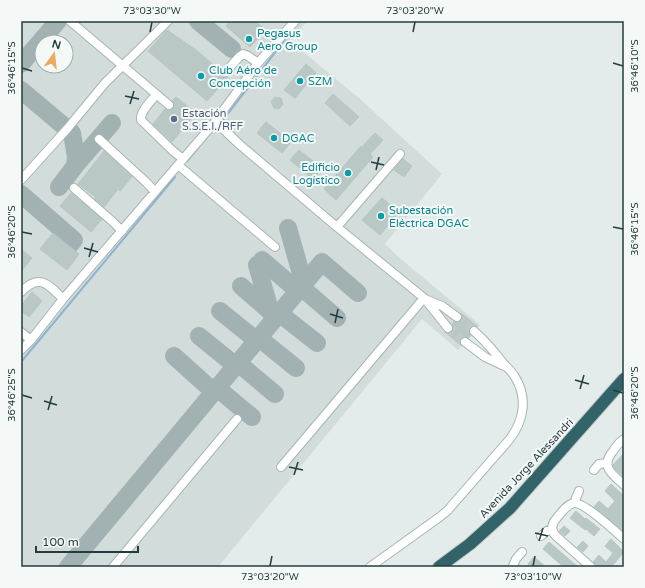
<svg xmlns="http://www.w3.org/2000/svg" width="645" height="588" font-family="'Varela Round',sans-serif">
<style>
.built{fill:#d2dcdb;fill-rule:evenodd}
.lines{fill:none;stroke-linecap:round;stroke-linejoin:round}
.stream{stroke:#8fb2ce;stroke-width:2}
.taxiway{stroke:#a2b2b2;stroke-width:18}
.building{fill:#b9c7c5;stroke:#b6c6c4}
.minor-tunnel{stroke:#bec9c8;stroke-width:8;stroke-dasharray:8 4;stroke-linecap:butt}
.minor-casing{stroke:#a7b4b3;stroke-width:10}
.highway-casing{stroke:#c2c8c9;stroke-width:14}
.minor{stroke:#fff;stroke-width:8}
.highway{stroke:#316368;stroke-width:12}
.ticks{fill:none;stroke:#243c3d;stroke-width:1.5}
.culture-dot{fill:#0f9aa8;stroke:#f4f9f8;stroke-width:1.5}
.service-dot{fill:#5c6f8a;stroke:#f4f9f8;stroke-width:1.5}
.labels{text-anchor:middle;stroke-width:4;stroke-linejoin:round;paint-order:stroke}
.culture-label{font-size:11px;fill:#0d838f;stroke:#f4f9f8;text-anchor:start}
.service-label{font-size:11px;fill:#4e5e75;stroke:#f4f9f8;text-anchor:start}
.street-label{font-size:11px;fill:#243c3d;stroke:#f4f9f8}
.neatline{fill:none;stroke:#243c3d;stroke-width:1.5}
.ticks-label{font-size:10px;text-anchor:middle;fill:#243c3d}
</style>
<rect width="100%" height="100%" fill="#e4eceb"/>
<path class="built" d="M21,21H307L290,41L359,98L442,174L385,244L402,260L480,325L458,350L422,319L218,567H21ZM42,42H66V66H42Z"/>
<g class="lines">
<path class="stream" d="M223,120L294,28
M187,161L198,148
M21,362L175,177"/>
<path class="taxiway" d="M198,21L232,49
M21,64L58,21
M21,90L72,133L76,157L75,166L59,187
M75,166L112,123
M21,194L74,240L69,246
M288,228L304,284
M262,260L298,291
M257,265L273,320
M241,286L272,313
M301,287L337,318
M220,311L256,340
M279,313L317,343
M199,336L236,366
M259,338L296,368
M174,356L214,392
M238,363L275,394
M217,388L252,417
M68,567L322,262L358,293"/>
</g>
<path class="building" d="M230,21H255L266,30L250,47L226,26Z
M167,30L196,50L228,77L207,101L148,51Z
M306,64L316,73L295,98L284,90Z
M333,94L359,117L350,126L325,103Z
M176,97L196,113L172,142L153,124L165,109L170,110L173,108L174,104L172,101Z
M275,97L281,98L283,104L279,109L274,108L271,102Z
M266,122L291,142L282,153L257,133Z
M375,133L383,140L370,154L373,157L336,200L324,189L361,146L362,147Z
M299,150L322,168L313,179L290,160Z
M104,151L132,177L120,191L118,189L104,207L95,199L96,197L78,184Z
M403,159L412,166L404,177L394,170Z
M71,193L102,219L91,232L60,206Z
M382,198L399,212L380,235L362,220Z
M53,233L79,254L67,270L40,249Z
M21,249L32,258L21,271Z
M32,292L42,301L29,317L21,311V306Z
M461,313L478,327L473,326L470,328L469,332L471,335L469,338L465,337L461,338L460,342L462,346L445,332L448,333L452,332L453,328L452,324L454,321L459,322L462,320V317Z
M624,453V477L615,469L613,465Z
M611,484L624,496V532L594,507L599,501L608,509L615,501L605,491Z
M576,511L585,519L586,518L600,529L594,536L586,529L585,530L570,518Z
M564,526L570,531L565,536L559,531Z
M611,539L624,552L612,566V567H598L593,562L599,555L606,562L613,553L605,546Z
M583,541L588,546L583,552L577,547Z
M549,542L564,555L578,567H564L559,563L543,549Z
M534,557L546,567H532L528,564Z"/>
<g class="lines">
<path class="minor-tunnel" d="M457,317L474,331
M448,328L465,342"/>
<g class="minor-casing">
<path id="minor" d="M70,21L169,105
M229,68L239,57L243,54L248,56L258,63
M156,95C151,101 140,111 141,120L173,151L183,159
M214,123L220,126L239,144L337,227L400,154
M99,139L147,183L155,192
M178,165L275,247
M21,180L67,129L105,83L168,21
M74,188L113,222L122,231
M337,227L424,298L448,328
M21,292C39,273 48,284 63,299
M425,299L442,306L457,317
M21,332L31,340
M465,342L485,357L504,366
M21,350L31,340L63,299L214,123L258,63L295,21
M624,439C619,442 616,447 613,451C600,467 612,474 624,485
M281,467L424,298
M594,470L599,464L607,463
M575,503L576,498L579,491
M541,536L547,531L552,529
M513,566L516,559L522,552
M113,567L237,419
M370,567L441,516L448,510L509,440C524,421 528,398 515,377C512,372 507,367 503,363C494,351 485,341 474,331
M591,567L556,536C551,531 551,525 556,519C560,514 567,504 574,503C584,502 616,532 624,539"/>
</g>
<g class="highway-casing">
<path id="highway" d="M439,567L470,544L510,508L624,379"/>
</g>
<use href="#minor" class="minor"/>
<use href="#highway" class="highway"/>
</g>
<path class="ticks" d="M150,32L152,22M413,32L415,22M613,63L623,66M22,68L32,71M125,96L139,99M130,104L134,91M371,162L384,165M376,170L379,157M613,227L623,229M22,232L32,234M84,248L98,252M89,257L93,243M330,314L343,318M335,323L338,309M575,380L589,384M580,389L584,375M613,390L623,393M22,395L32,398M44,401L57,405M48,410L52,396M289,467L303,470M294,475L298,462M535,533L548,536M539,541L543,528M270,566L272,556M533,566L535,556"/>
<g class="culture-dot">
<circle cx="249" cy="39" r="4"/>
<circle cx="201" cy="76" r="4"/>
<circle cx="300" cy="81" r="4"/>
<circle cx="274" cy="138" r="4"/>
<circle cx="348" cy="173" r="4"/>
<circle cx="381" cy="216" r="4"/>
</g>
<circle class="service-dot" cx="174" cy="119" r="4"/>
<g class="labels">
<g class="culture-label">
<text x="257" y="37">Pegasus<tspan x="257" dy="13">Aero Group</tspan></text>
<text x="209" y="74">Club Aéro de<tspan x="209" dy="13">Concepción</tspan></text>
<text x="308" y="85">SZM</text>
<text x="282" y="142">DGAC</text>
<text x="340" y="171" text-anchor="end">Edificio<tspan x="340" dy="13">Logístico</tspan></text>
<text x="389" y="214">Subestación<tspan x="389" dy="13">Eléctrica DGAC</tspan></text>
</g>
<g class="service-label">
<text x="182" y="117">Estación<tspan x="182" dy="13">S.S.E.I./RFF</tspan></text>
</g>
<g class="street-label">
<text transform="translate(526 468) rotate(-47)" y="4">Avenida Jorge Alessandri</text>
</g>
</g>
<rect width="645" height="588" fill="none" stroke="#f4f9f8" stroke-width="44"/>
<g transform="translate(54 54) rotate(15)"><circle r="19" fill="#f4f9f8" stroke="#a1adad"/>
<path d="M0-3L7 15L0 10L-7 15Z" fill="#eaac64"/>
<text y="-6" font-size="11" font-weight="bold" text-anchor="middle" fill="#243c3d">N</text>
</g>
<path d="M36 546v6h102v-6" fill="none" stroke="#243c3d" stroke-width="2"/>
<text x="42" y="546" font-size="12" fill="#243c3d" stroke="#f4f9f8" stroke-width="3" paint-order="stroke">100 m</text>
<rect x="22" y="22" width="601" height="544" class="neatline"/>
<g class="ticks-label">
<text x="152" y="14">73°03'30"W</text>
<text x="415" y="14">73°03'20"W</text>
<text transform="translate(634 66) rotate(-90)" y="4">36°46'10"S</text>
<text transform="translate(11 68) rotate(-90)" y="4">36°46'15"S</text>
<text transform="translate(634 229) rotate(-90)" y="4">36°46'15"S</text>
<text transform="translate(11 232) rotate(-90)" y="4">36°46'20"S</text>
<text transform="translate(634 393) rotate(-90)" y="4">36°46'20"S</text>
<text transform="translate(11 395) rotate(-90)" y="4">36°46'25"S</text>
<text x="270" y="580">73°03'20"W</text>
<text x="533" y="580">73°03'10"W</text>
</g>
</svg>
